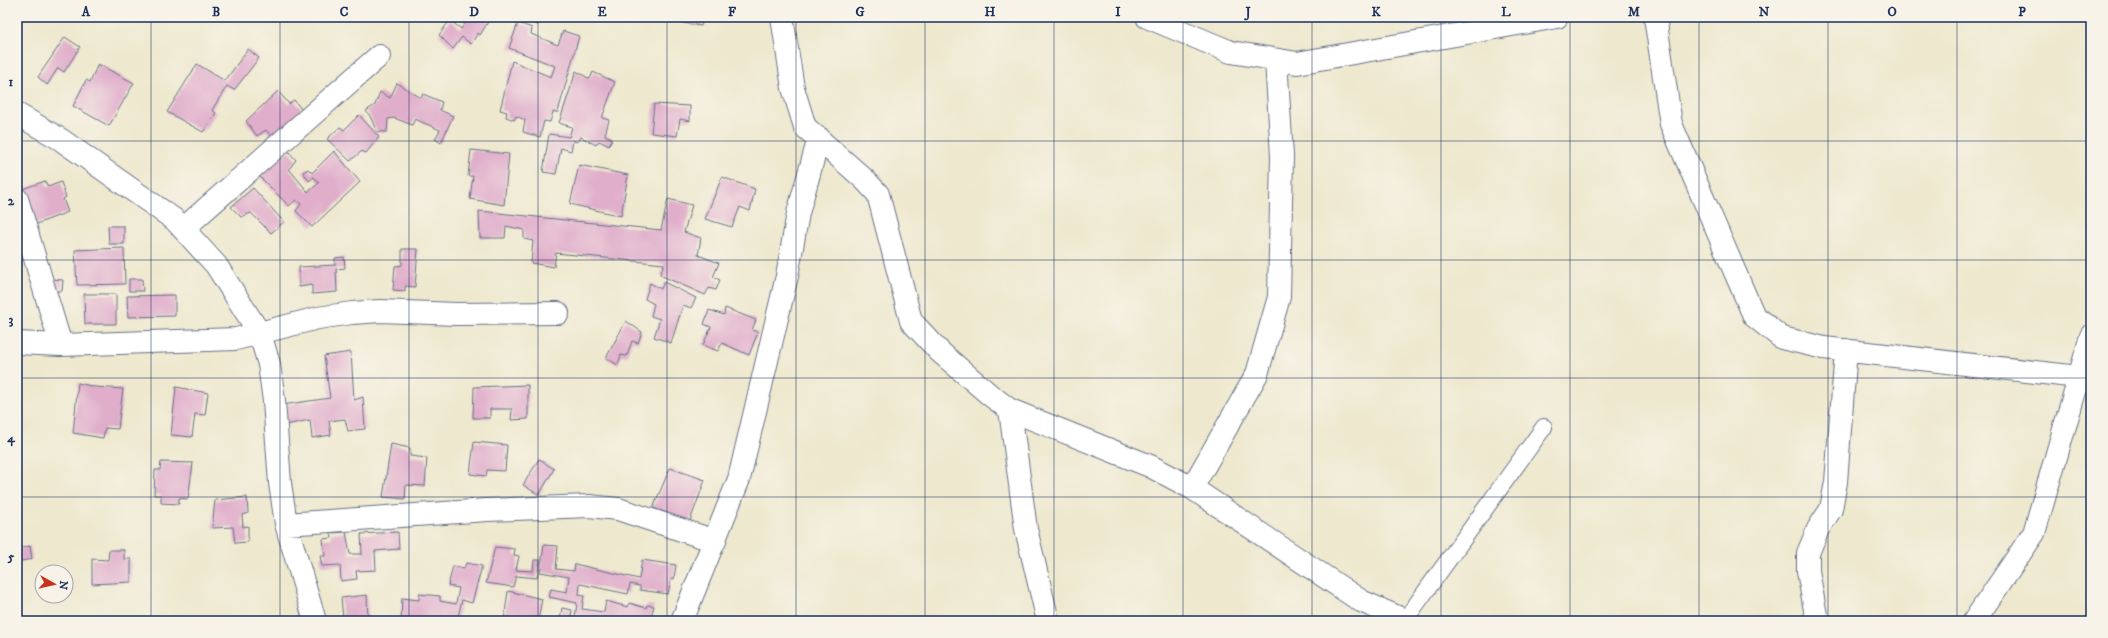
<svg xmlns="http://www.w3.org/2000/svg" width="2108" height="638" font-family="'IM FELL DW Pica',serif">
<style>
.building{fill:#e0adcb}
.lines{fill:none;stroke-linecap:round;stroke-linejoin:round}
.service-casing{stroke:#657085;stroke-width:18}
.minor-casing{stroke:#657085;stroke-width:24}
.service{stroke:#fff;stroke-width:16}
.minor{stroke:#fff;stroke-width:22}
.grid{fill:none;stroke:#1b2f5e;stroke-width:1;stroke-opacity:0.55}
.neatline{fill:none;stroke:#1b2f5e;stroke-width:1.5}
.grid-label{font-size:13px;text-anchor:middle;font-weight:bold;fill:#1b2f5e}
</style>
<rect width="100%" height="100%" fill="#f7f3e8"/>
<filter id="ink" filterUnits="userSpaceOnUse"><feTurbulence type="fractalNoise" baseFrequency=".025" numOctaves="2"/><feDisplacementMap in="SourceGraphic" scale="8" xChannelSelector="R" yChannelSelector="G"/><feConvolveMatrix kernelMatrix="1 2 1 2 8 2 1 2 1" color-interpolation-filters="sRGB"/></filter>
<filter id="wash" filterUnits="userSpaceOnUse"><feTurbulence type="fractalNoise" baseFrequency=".012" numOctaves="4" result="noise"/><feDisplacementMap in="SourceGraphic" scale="16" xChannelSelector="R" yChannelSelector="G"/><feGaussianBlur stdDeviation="0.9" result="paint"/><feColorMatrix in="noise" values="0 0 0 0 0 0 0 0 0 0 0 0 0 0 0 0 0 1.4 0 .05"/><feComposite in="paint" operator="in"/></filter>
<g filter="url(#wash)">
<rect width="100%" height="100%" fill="#eee8ce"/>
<g id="blocks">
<path class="building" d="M458,17H491L480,35L478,33L471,44L462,37L453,49L439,35L450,20L461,29L466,22Z
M526,17H541L538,25L525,19Z
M662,17H704L701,26L661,19Z
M518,23L532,28L531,34L558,45L563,31L579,36L558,112H553L550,122L544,121L540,137L523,132L525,120L516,116L514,120L506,117L507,112L500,110L512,61L551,77L555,66L509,48Z
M65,37L80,47L64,72L58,68L47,85L38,77Z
M248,49L259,58L234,90L227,86L212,110L216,113L203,132L167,112L197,64L225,81Z
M98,64L134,83L109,126L73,106L86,80L90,82Z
M576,71L590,79L593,72L615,82L602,118L609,120L605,135L612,138L609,146L599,141L596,145L581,137L578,142L573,141L571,151L561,148L556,174L543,172L549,134L569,137L572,127L559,123Z
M397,83L421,98L423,94L442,102L440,110L453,116L441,143L435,139L440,130L415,119L412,125L394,118L388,119L387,132H377L370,116L366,111L375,105L380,92L390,98Z
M278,91L289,104L294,100L306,115L277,143L266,130L257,136L246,121Z
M654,104L690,106V121L680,119L677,136L651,133Z
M359,115L379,137L366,153L362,151L350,161L327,139L340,127L344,130Z
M471,150L509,154L504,205L470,199L473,176H468Z
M288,151L296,160L289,169L308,192L319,183L314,177L309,181L303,172L308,169L312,173L334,151L360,182L312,227L296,211L301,204L296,200L289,206L259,176Z
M579,165L628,175L621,216L570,204Z
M722,177L755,189L750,211L740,207L732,227L705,219Z
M45,181L48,187L61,182L66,197L63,199L68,212L29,227L17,191Z
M253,188L284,222L271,233L251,213L241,217L231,207Z
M668,199L692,205L684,232L701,238L698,255L719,263L713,277L720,280L716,290L709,288L705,295L660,275L664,264L556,253L554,267L531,263L533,241L524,239V230L506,226L505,238H480L479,211L661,230Z
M108,226H124V244H109Z
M124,248L125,284L77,285L75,250Z
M402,249H418L415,287L405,286V291L393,290L395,266L402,265Z
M344,257L345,268L336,269L337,292L312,294V285L299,287V267L335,265V258Z
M52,279L63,280L62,291H51Z
M129,279H142L143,291H129Z
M664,282L696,298L691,308L683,305L671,343L654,337L660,319L651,316L654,304L645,299L650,283L661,289Z
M84,294H116V324H85Z
M175,295V316L128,317L127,296Z
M725,308L756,320L752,330L758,332L749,355L722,343L718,351L703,345L711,327L704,324L709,310L724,315Z
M626,321L642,332L638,343L632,341L627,356L621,355L618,365L606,358Z
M351,352L354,400L363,397L365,429L348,431L345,419L329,421L331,435L312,438L310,420L285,425L282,405L330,398L324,356Z
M78,383L95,387L123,389L118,429L105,428L103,438L73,433Z
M528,385V419L511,420L512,409H490V418H473L474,387Z
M176,387L208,393L205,415L195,414L192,437L171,435Z
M474,442L507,445L505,471L487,470L486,476L470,474Z
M391,444L410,448V456L427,458L425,486L406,485L405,499L383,497Z
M539,459L554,469L539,495L523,485Z
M161,462L193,463L188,499L179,498V504L161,503V495H154L155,470H160Z
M670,468L705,480L690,521L653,508Z
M247,497L248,513L242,515L243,527L248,526V542L235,543L233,527L212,528L215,500Z
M346,532L350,554H362L361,534L398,532L399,549L375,551L376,570L356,571L357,579L341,581L340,565L322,566L320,556H325L323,539L332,538L331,533Z
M544,545L558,546L556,569L574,571L575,564L639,579L642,560L676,565L674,579H671L668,594L640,590V586L630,584L628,594L580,584L579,595L584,596L582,609L604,612L606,601L628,607L629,603L646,608L647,605L654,606L650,621H560L562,608L572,610L571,617H575L577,603L549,597L551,589L567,592L569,577L540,572Z
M30,546L32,559L17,562V549Z
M495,547L515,549L514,555L519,556L516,570L533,571L534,560H540L537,578L516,576L513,587L486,583Z
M109,550H124V559H131V582L92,584V559L108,560Z
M466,563L482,566L472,603L462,600L457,621H401L402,598L419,600V594L440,596V601L456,604L459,588L448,586L453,566L464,569Z
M508,591L542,599L538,621H504Z
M367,595L368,621H324L343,618L341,598Z"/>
</g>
</g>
<g filter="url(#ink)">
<use href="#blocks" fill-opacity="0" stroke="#657085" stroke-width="1"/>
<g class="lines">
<g class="service-casing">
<path id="service" d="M1405,620L1544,427"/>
</g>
<g class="minor-casing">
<path id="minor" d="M782,17L793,88L805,127L864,179L878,194L911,321L940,352L990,395L1010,410L1150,466L1192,488L1361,601L1407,621
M1147,17L1231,52L1297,63L1557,17
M1655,17L1671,124L1754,316L1782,338L1824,348L2079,377L2091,376
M17,114L60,139L175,220L216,265L260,334L269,364L274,401L280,483L286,524L315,621
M17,199L61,345
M183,229L379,56
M17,343L61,345L236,339L318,318L352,313L380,311L456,314L558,313
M1010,410L1026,529L1048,621
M1192,488L1257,374L1279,297L1282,156L1276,60
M286,524L487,510L589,506L618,509L715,541
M682,621L739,479L787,276L798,213L819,138
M1817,621L1808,571V553L1818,529L1831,509L1836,482L1846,350
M1974,621L2034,533L2091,336"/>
</g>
<use href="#service" class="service"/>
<use href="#minor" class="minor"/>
</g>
</g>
<path class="grid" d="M151,17V621M280,17V621M409,17V621M538,17V621M667,17V621M796,17V621M925,17V621M1054,17V621M1183,17V621M1312,17V621M1441,17V621M1570,17V621M1699,17V621M1828,17V621M1957,17V621M17,141H2091M17,260H2091M17,378H2091M17,497H2091"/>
<rect width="2108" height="638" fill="none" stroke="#f7f3e8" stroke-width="44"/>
<g transform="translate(54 584) rotate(98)"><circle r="19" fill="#f7f3e8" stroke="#9fa5b1"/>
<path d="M0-3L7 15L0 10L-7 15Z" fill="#c8321e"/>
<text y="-6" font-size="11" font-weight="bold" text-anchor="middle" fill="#1b2f5e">N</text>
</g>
<rect x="22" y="22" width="2064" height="594" class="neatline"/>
<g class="grid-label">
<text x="86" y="16">A</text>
<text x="216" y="16">B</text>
<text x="344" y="16">C</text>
<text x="474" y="16">D</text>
<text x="602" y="16">E</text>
<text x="732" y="16">F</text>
<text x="860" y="16">G</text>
<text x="990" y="16">H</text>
<text x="1118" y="16">I</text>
<text x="1248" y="16">J</text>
<text x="1376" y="16">K</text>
<text x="1506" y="16">L</text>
<text x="1634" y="16">M</text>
<text x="1764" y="16">N</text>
<text x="1892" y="16">O</text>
<text x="2022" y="16">P</text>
<text x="11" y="86">1</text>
<text x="11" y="205">2</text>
<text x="11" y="324">3</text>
<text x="11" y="442">4</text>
<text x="11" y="561">5</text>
</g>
</svg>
